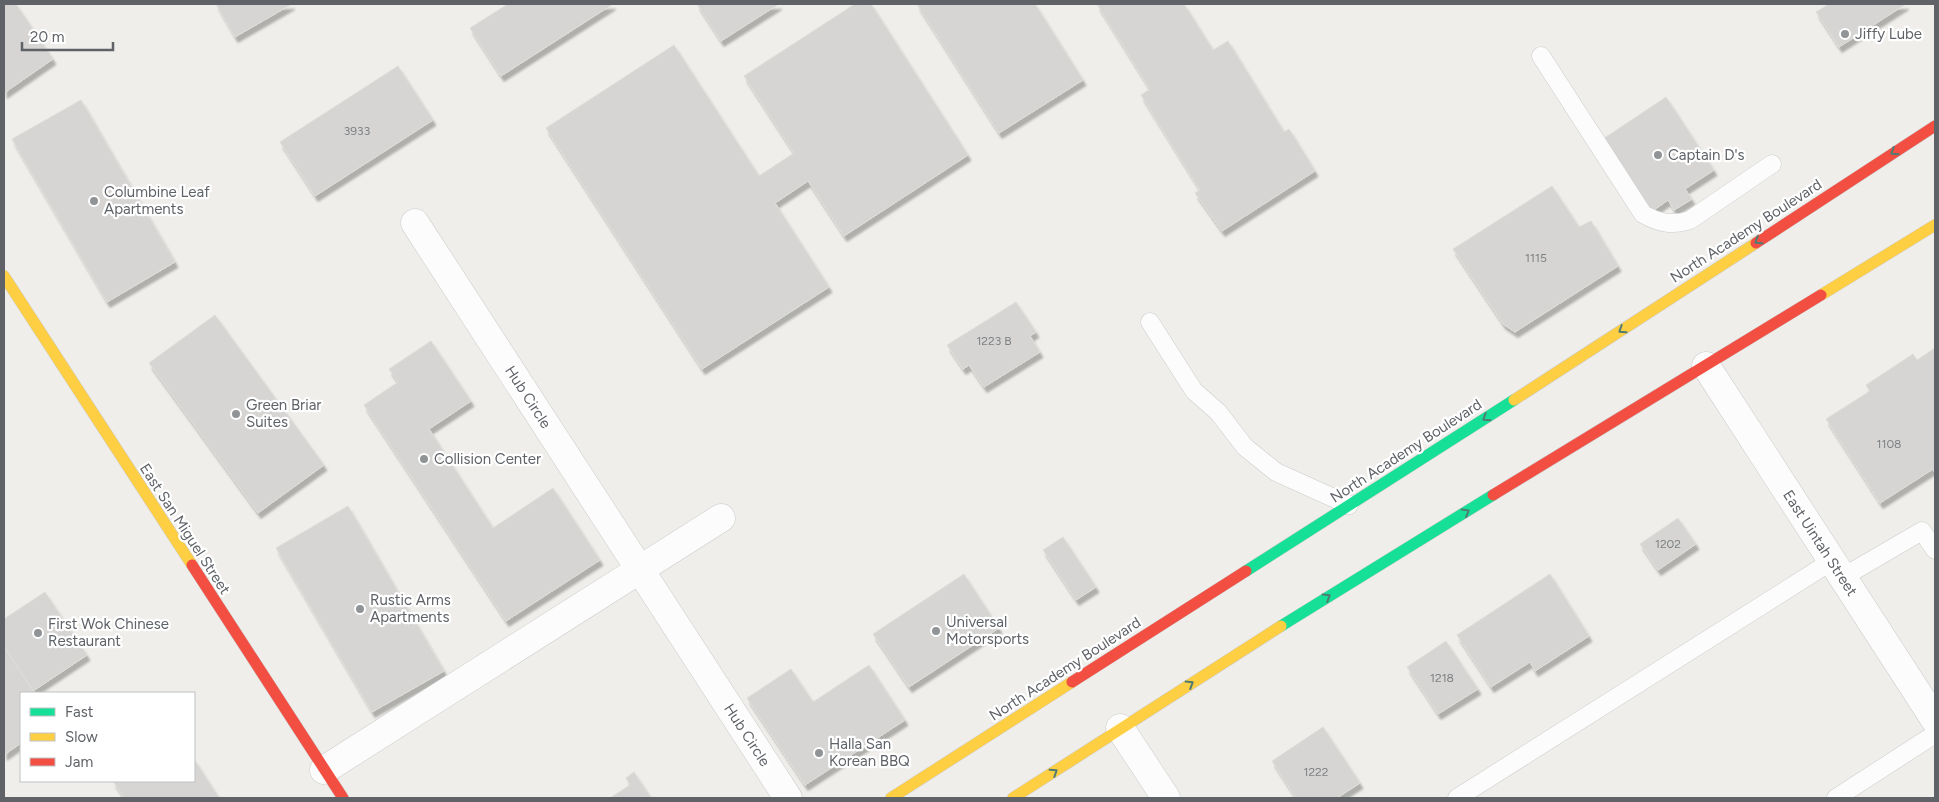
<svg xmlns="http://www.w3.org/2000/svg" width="1939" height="802" font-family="Figtree,sans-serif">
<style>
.building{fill:#d6d5d3;stroke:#deddd9;filter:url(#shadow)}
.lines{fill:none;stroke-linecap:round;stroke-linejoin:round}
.lane-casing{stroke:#cbcccc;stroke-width:19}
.street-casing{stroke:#cbcccc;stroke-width:29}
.fast-casing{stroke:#cacacb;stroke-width:12}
.slow-casing{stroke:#cacacb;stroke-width:12}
.jam-casing{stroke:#cacacb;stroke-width:12}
.lane{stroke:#fdfcfc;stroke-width:18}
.street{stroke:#fdfcfc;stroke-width:28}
.fast{stroke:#16e098;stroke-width:11}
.slow{stroke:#ffcf43;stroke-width:11}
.jam{stroke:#f24e42;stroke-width:11}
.oneway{stroke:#507c72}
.poi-dot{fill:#919496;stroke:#fff;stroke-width:2}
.labels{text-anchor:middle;stroke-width:4.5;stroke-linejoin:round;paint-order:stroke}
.number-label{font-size:12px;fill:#7e8184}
.poi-label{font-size:15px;fill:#5f6368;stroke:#fff;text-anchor:start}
.street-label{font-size:15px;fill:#5f6368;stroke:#fff}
</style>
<defs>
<filter id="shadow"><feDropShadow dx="3" dy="5.5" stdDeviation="1" flood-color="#0004"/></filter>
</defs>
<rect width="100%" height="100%" fill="#efeeea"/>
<path class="building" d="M4,4H16L53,59L4,93Z
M216,4H292L235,37Z
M508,4H613L501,76L470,28Z
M697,4H779L721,41Z
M855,4H871L968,155L844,236L808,181L775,203L829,287L702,369L546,128L674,45L759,176L794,153L744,76Z
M917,4H1035L1083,80L999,133Z
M1097,4H1184L1213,50L1228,41L1284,132L1289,129L1315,171L1222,231L1195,193L1200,190L1141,95L1150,89Z
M1829,4H1906L1839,47L1816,12Z
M398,66L433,120L315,196L280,142Z
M1666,97L1714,170L1685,189L1692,199L1674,210L1668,200L1651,212L1603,139Z
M81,100L175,262L107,302L12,139Z
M1552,186L1579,227L1591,221L1618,266L1515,332L1503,324L1453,249Z
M1016,302L1036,332L1030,336L1040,352L984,387L969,365L963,369L947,345Z
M215,315L324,465L258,513L149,363Z
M431,341L471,401L429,429L493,528L553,488L600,560L506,621L364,405L398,382L389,369Z
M1935,348V473L1933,469L1880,503L1826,419L1870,391L1866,385L1913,354L1917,360Z
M348,506L444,671L372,712L276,548Z
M1678,518L1696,544L1658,570L1640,544Z
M1063,537L1096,587L1076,600L1043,550Z
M964,574L999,628L909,687L873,634Z
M1550,574L1589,636L1535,671L1530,662L1491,687L1457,635Z
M45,592L87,655L33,691L4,647V619Z
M1446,641L1478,689L1438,714L1407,667Z
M4,647L35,693H21V743L4,755Z
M869,665L905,720L805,785L747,698L791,669L813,702Z
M1323,727L1360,783L1337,798H1296L1272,761Z
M194,759L219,798H124L113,781H194Z
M634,772L651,798H610L630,785L626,778Z"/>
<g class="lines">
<g class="lane-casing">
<path id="lane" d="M1541,56L1643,214C1659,223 1672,226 1690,220L1772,164
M1150,322L1194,391L1218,412L1245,447L1276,472L1349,505
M1843,577L1922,531L1935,550
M1457,798L1832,561
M1836,798L1935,734"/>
</g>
<g class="street-casing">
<path id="street" d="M415,223L788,798
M1706,366L1935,720
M1120,728L1166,798
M324,770L721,518"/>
</g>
<g class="fast-casing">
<path id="fast" d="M1246,571L1514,400
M1281,626L1493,495"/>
</g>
<g class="slow-casing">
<path id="slow" d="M4,276L192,565
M1821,295L1935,225
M1514,400L1756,243
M891,798L1072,682
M1013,798L1281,626"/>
</g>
<g class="jam-casing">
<path id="jam" d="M1756,243L1935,126
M1493,495L1821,295
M192,565L343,798
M1072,682L1246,571"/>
</g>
<use href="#lane" class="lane"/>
<use href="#street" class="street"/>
<use href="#fast" class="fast"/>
<use href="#slow" class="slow"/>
<use href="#jam" class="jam"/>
</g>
<defs><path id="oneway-chevron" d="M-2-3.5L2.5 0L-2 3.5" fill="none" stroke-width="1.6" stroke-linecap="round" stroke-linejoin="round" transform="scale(1.25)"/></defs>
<g class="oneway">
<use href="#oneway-chevron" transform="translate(1894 152) rotate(147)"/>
<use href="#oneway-chevron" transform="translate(1758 241) rotate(147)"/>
<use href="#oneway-chevron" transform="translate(1622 330) rotate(147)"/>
<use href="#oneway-chevron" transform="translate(1486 418) rotate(147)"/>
<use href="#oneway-chevron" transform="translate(1466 512) rotate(-31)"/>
<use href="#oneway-chevron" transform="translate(1327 597) rotate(-32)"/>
<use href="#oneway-chevron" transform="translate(1190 684) rotate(-32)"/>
<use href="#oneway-chevron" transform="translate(1054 772) rotate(-33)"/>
</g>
<g class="poi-dot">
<circle cx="1845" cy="34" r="5"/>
<circle cx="1658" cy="155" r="5"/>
<circle cx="94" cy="201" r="5"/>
<circle cx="236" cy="414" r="5"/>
<circle cx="424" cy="459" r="5"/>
<circle cx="360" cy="609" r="5"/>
<circle cx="936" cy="631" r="5"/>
<circle cx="38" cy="633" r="5"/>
<circle cx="819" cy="753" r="5"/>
</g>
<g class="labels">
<g class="number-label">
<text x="357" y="135">3933</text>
<text x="1536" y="262">1115</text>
<text x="994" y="345">1223 B</text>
<text x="1889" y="448">1108</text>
<text x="1668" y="548">1202</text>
<text x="1442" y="682">1218</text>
<text x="1316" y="776">1222</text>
</g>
<g class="poi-label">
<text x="1855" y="39">Jiffy Lube</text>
<text x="1668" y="160">Captain D's</text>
<text x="104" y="197">Columbine Leaf<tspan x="104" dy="17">Apartments</tspan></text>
<text x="246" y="410">Green Briar<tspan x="246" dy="17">Suites</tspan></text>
<text x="434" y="464">Collision Center</text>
<text x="370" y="605">Rustic Arms<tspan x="370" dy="17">Apartments</tspan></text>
<text x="946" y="627">Universal<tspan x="946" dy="17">Motorsports</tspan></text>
<text x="48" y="629">First Wok Chinese<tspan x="48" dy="17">Restaurant</tspan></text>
<text x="829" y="749">Halla San<tspan x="829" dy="17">Korean BBQ</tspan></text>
</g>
<g class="street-label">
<text transform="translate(1746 231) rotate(-33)" y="5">North Academy Boulevard</text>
<text transform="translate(528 397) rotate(57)" y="5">Hub Circle</text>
<text transform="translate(1406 451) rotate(-33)" y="5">North Academy Boulevard</text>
<text transform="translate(185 529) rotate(57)" y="5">East San Miguel Street</text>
<text transform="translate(1820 543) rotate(57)" y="5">East Uintah Street</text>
<text transform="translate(1065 669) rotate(-33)" y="5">North Academy Boulevard</text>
<text transform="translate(747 735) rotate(57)" y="5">Hub Circle</text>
</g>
</g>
<rect width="1939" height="802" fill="none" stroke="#5f6368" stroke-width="10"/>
<rect x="20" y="692" width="175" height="90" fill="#ffffff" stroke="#bfc1c3"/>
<rect x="30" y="708" width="25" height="8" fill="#16e098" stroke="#bfc1c3"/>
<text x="65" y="717" font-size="15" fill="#5f6368">Fast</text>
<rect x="30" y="733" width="25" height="8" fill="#ffcf43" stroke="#bfc1c3"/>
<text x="65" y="742" font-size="15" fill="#5f6368">Slow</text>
<rect x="30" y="758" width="25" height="8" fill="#f24e42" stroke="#bfc1c3"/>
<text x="65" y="767" font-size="15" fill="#5f6368">Jam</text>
<path d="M22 42v8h91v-8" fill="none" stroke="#5f6368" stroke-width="2.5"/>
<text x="30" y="42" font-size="15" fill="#5f6368" stroke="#ffffff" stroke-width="4" paint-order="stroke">20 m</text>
</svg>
